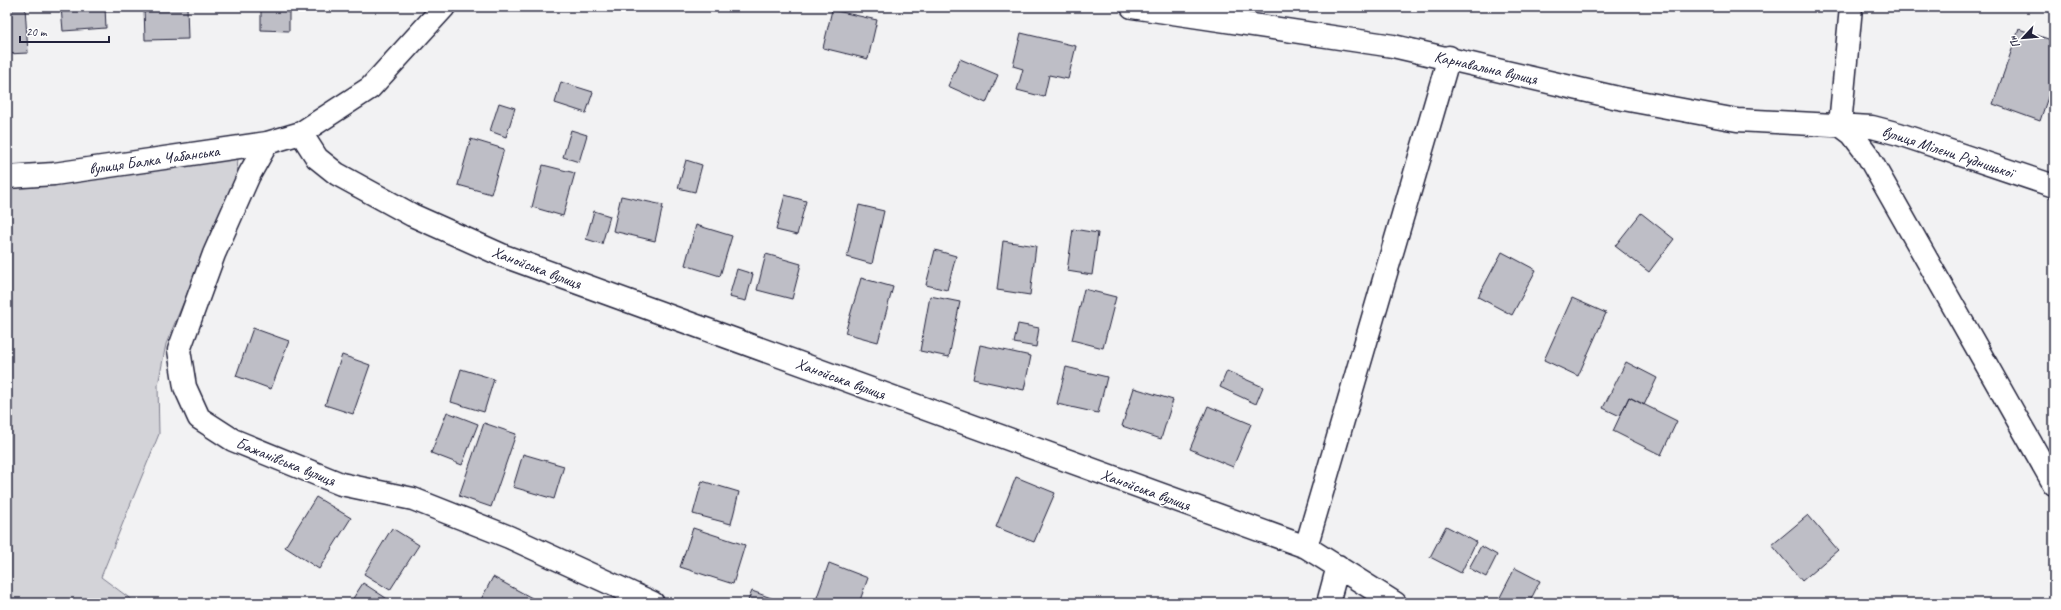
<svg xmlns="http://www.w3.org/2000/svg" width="2061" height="610" font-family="Caveat,sans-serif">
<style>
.green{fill:#d3d3d8;stroke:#7a7a8a}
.building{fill:#bebec6;stroke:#22223b}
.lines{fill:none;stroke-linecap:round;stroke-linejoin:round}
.street-casing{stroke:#22223b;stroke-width:25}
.street{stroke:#fff;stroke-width:22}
.labels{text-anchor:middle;stroke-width:3;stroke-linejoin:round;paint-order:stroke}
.street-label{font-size:16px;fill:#22223b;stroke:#fff}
</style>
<rect width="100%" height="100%" fill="#f2f2f3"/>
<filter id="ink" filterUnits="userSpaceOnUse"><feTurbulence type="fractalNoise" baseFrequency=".025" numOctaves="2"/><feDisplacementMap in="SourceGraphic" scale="8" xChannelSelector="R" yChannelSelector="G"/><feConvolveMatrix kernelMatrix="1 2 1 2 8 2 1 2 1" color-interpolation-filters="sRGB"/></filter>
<g filter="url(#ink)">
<path class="green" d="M238,156L237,175L166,344L158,385L159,434L101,577L136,603H7V187Z"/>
<path class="building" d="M25,7L28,53L7,54V9Z
M61,7H105L106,28L63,31Z
M144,7H187L188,39L145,40Z
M261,7H289V31L261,30Z
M832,10L877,20L868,59L823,48Z
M2019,29L2054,41V79L2040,121L1993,104Z
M1021,33L1076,46L1068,79L1049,75L1044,97L1017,90L1023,69L1013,66Z
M960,59L998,75L986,103L948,86Z
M561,82L593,92L586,113L555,103Z
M499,103L515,108L506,137L490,131Z
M571,130L587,135L579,162L563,157Z
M471,139L504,149L491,194L458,185Z
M686,160L702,165L695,192L678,188Z
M543,165L575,173L563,216L532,207Z
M785,195L806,201L797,235L776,230Z
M621,196L663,205L655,241L613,231Z
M859,205L884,211L872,264L847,257Z
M594,211L610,216L602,244L586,239Z
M1641,213L1674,239L1649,272L1615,246Z
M696,225L732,236L720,276L685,265Z
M1073,229L1098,233L1092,275L1067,271Z
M1003,241L1036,246L1030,295L997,290Z
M935,250L956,256L947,290L926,285Z
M1502,252L1536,270L1512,315L1478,297Z
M766,254L801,264L792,299L757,290Z
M737,269L753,274L746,301L729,297Z
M861,278L893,287L878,342L845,333Z
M1084,289L1116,297L1103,348L1072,340Z
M930,296L960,302L949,357L920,351Z
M1572,298L1606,313L1578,376L1544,360Z
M1018,324L1039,328L1036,347L1014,343Z
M253,328L289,341L271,389L236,376Z
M980,345L1031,356L1024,390L973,379Z
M342,355L370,365L353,414L325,405Z
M1626,362L1657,378L1644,405L1629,397L1620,416L1603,408Z
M1066,367L1107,377L1098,413L1057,404Z
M461,369L494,379L484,412L451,402Z
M1227,371L1263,387L1256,404L1220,387Z
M1134,388L1173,400L1161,439L1122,426Z
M1629,397L1677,421L1661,455L1613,431Z
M1208,406L1251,424L1233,467L1190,449Z
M447,412L478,424L462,465L431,453Z
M484,423L516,434L491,507L459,496Z
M523,454L564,466L554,499L513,487Z
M1016,477L1055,493L1034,542L996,527Z
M702,481L739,492L731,524L693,514Z
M316,497L351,518L319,569L285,547Z
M1808,515L1838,550L1802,581L1772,545Z
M1446,526L1476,542L1461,573L1430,557Z
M392,528L419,545L390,590L364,574Z
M693,528L745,545L733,584L680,567Z
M1481,546L1497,555L1486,577L1469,568Z
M829,563L868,578L859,603H815Z
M1515,568L1540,581L1529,603H1497Z
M493,577L532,598L529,603H479Z
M363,583L389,600L386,603H350Z
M752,591L782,602V603H747Z"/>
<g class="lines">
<g class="street-casing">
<path id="street" d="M1132,7L1393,46L1618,98L1737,120L1872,127L1899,134L2054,186
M1840,125L1852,134L1867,154L2054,484
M1840,125L1851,7
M301,133L317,158L337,174L412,215L504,256L1306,547L1395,603
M267,143L249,175L214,254L179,350L185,387L199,418L233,440L341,484L413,499L509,537L653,603
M7,177L54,174L267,143L301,133L370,88L444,7
M1306,547L1449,57
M1328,603L1338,566"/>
</g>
<use href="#street" class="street"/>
</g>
</g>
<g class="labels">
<g class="street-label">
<text transform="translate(1486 67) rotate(13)" y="6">Карнавальна вулиця</text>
<text transform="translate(1948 151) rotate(18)" y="6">вулиця Мілени Рудницької</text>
<text transform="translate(154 159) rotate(-8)" y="6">вулиця Балка Чабанська</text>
<text transform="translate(537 267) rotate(21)" y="6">Ханойська вулиця</text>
<text transform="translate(841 378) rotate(20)" y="6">Ханойська вулиця</text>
<text transform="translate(286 461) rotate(22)" y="6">Бажанівська вулиця</text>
<text transform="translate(1146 489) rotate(20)" y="6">Ханойська вулиця</text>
</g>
</g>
<rect width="2061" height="610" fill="none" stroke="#fff" stroke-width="24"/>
<rect x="12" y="12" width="2037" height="586" fill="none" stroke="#22223b" stroke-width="1.5" filter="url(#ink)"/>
<g transform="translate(2023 38) rotate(244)" stroke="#ffffff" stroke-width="3" paint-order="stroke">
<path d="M0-3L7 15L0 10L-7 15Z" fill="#22223b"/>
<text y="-6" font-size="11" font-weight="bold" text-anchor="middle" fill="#22223b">Пн</text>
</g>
<path d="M20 36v6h89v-6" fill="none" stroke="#22223b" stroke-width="2"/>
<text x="26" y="36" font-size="12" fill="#22223b" stroke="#ffffff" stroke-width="3" paint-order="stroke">20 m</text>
</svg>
